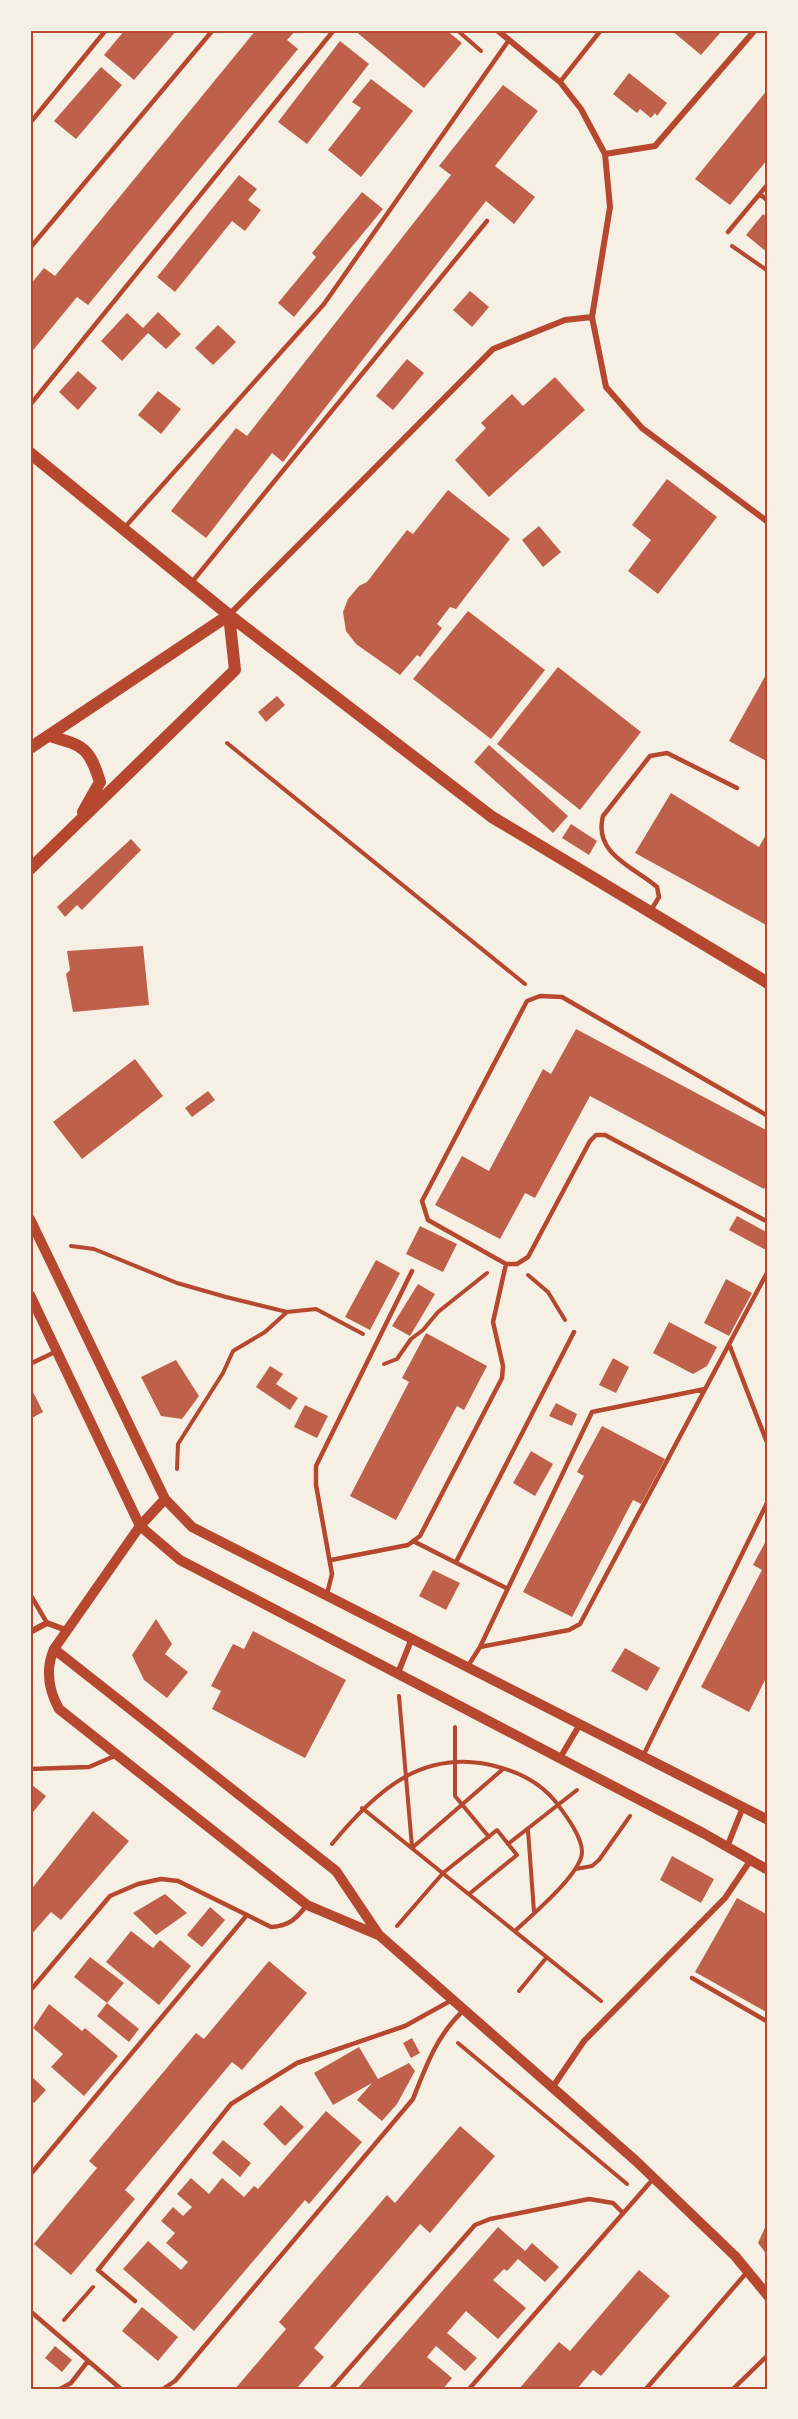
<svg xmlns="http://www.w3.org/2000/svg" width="798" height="2419" font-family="'IBM Plex Sans',sans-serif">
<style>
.building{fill:#bf614a}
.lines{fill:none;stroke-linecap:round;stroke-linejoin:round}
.path{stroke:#b5482f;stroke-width:4}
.service{stroke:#b5482f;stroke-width:4.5}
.minor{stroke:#b5482f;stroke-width:6}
.tertiary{stroke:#b5482f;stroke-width:10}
.secondary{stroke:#b5482f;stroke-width:12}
.neatline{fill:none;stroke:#b5482f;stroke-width:2}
</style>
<rect width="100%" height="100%" fill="#f6efe4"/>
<path class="building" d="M125,30H177L134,80L104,55Z
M256,30H296L287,40L298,49L88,305L77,297L30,354V285L44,268L55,276Z
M354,30H446L462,43L424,88Z
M671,30H716L720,33L701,55Z
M340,41L369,64L307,144L278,122Z
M101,67L122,85L76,139L54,121Z
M629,73L667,103L657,116L655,113L651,118L640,109L637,113L613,94Z
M371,79L413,111L361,177L328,150L361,108L352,102Z
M503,85L538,111L495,166L535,197L514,224L486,201L283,462L272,453L206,538L171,511L236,428L247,436L451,175L439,166Z
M768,89V159L730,205L695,179Z
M239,175L257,189L248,200L261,210L245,231L232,221L175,292L157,277Z
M362,192L383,209L294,317L278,303L316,257L312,253Z
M763,214L768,218V253L746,235Z
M470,291L489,307L472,327L453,310Z
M158,312L181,334L166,349L148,333L122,361L101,341L127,313L143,328Z
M218,325L236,342L213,365L195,348Z
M407,359L424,373L393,410L376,396Z
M78,371L97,388L78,410L59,392Z
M555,377L585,410L489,497L455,460L486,428L481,423L512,394L523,406Z
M158,391L181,409L161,434L138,415Z
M667,479L717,517L658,594L628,571L651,540L632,525Z
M448,490L510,539L456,609L450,607L437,624L442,628L420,657L417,655L400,675L356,644L346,631L343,612L348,599L359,586L367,582L407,530L413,534Z
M539,526L561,552L543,567L522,540Z
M468,611L545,670L491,739L413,679Z
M558,667L641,732L580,810L497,744Z
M768,671V762L729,741Z
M277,696L285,705L266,722L258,712Z
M489,745L568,816L553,833L474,762Z
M671,793L759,847L768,831V926L635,853Z
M571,824L597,841L589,855L562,838Z
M131,839L141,850L82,910L77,905L65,917L57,907Z
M143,946L149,1005L73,1012L66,974L70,970L67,951Z
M576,1029L768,1131V1182L764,1189L590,1096L535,1198L525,1193L500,1239L435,1205L462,1156L489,1171L543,1069L551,1074Z
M135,1059L163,1096L82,1159L53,1122Z
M208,1091L215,1100L192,1117L185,1108Z
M737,1216L768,1233L766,1250L729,1230Z
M420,1226L457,1244L443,1272L406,1254Z
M376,1260L400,1273L370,1330L345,1317Z
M726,1279L752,1293L729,1336L704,1323Z
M418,1284L435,1294L410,1336L392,1326Z
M669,1322L717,1347L707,1366L693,1374L653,1353Z
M426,1333L487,1366L464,1410L457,1406L396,1520L350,1496L409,1382L402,1378Z
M613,1358L629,1367L616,1393L599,1385Z
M176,1360L199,1396L182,1419L161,1416L141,1377Z
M270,1366L283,1374L276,1384L298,1398L290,1410L256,1387Z
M30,1386L43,1412L30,1419Z
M556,1403L577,1414L572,1426L549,1416Z
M305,1405L328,1416L317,1438L294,1427Z
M602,1426L665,1459L641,1504L633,1500L572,1617L523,1592L584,1476L577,1472Z
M531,1451L553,1464L535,1496L513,1483Z
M768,1537V1674L749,1712L701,1687L762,1570L753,1565Z
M433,1570L460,1583L446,1610L419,1596Z
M156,1619L172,1644L165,1654L188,1672L167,1698L144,1680L132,1655Z
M253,1631L346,1680L305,1758L212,1709L221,1691L211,1686L233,1644L244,1649Z
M625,1648L660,1668L647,1691L611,1671Z
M32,1785L46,1796L30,1816V1788Z
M93,1811L129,1841L61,1920L51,1912L30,1936V1891Z
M672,1856L714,1879L701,1903L660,1880Z
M165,1894L187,1913L156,1935L133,1913Z
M737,1898L768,1915V2013L695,1972Z
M210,1907L225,1920L202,1947L187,1935Z
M131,1931L153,1948L160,1940L191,1966L159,2005L106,1962Z
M90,1957L124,1983L107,2003L74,1977Z
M269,1961L307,1993L242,2070L232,2062L125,2190L135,2199L71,2275L34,2244L97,2168L89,2161L196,2033L204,2039Z
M107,2003L139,2029L129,2042L97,2016Z
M49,2004L82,2031L85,2028L118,2056L84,2096L51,2067L63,2054L33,2028Z
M412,2038L420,2053L411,2058L403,2043Z
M359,2047L378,2079L409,2063L415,2071L397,2104L382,2121L357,2100L372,2083L333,2105L314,2073Z
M30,2075L46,2090L34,2103L30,2100Z
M281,2105L304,2127L285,2146L263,2124Z
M326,2111L362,2142L309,2204L305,2200L194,2331L123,2269L148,2241L181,2270L188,2262L166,2243L175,2233L161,2221L173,2207L183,2216L192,2207L177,2194L191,2178L209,2194L222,2178L244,2197L254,2186L258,2189Z
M460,2126L495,2156L430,2233L420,2224L314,2348L324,2357L296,2389H235L286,2329L279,2322L387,2195L395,2203Z
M223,2140L251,2163L240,2177L212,2153Z
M768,2221V2256L758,2243Z
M498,2227L525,2251L532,2243L559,2267L545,2282L518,2259L507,2271L504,2269L493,2280L526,2308L498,2339L466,2311L447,2333L477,2358L465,2371L436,2346L427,2357L452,2378L443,2389H357Z
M639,2270L670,2296L601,2376L593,2370L577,2389H519L559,2342L570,2351Z
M142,2307L178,2337L158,2361L122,2331Z
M55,2346L72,2360L62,2372L45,2358Z"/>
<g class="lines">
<path class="path" d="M457,30L481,51
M732,246L768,271
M227,743L525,984
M71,1246L94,1249L177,1283L226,1297L287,1312L316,1309L363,1334
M528,1275L548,1292L565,1320
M384,1364L397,1359L411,1339L423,1330L438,1312L487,1273
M177,1469L178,1444L223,1373L233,1351L265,1332L287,1312
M399,1696L412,1847
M455,1727V1796L489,1837
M362,1808L601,2001
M528,1830L534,1912
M332,1844C377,1789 426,1745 502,1768C523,1774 541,1784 555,1801C564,1813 583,1837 582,1853C580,1875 532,1915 515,1931
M508,1844L577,1790
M412,1848L503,1769
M576,1869L592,1866L599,1860L630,1816
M397,1926L443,1873L497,1830L517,1855L469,1894
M519,1991L547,1957
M458,2043L627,2184
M64,2320L93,2287
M34,2389H38"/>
<path class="service" d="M560,82L601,30
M30,123L106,30
M760,194L768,201
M728,232L768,184
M30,248L213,30
M30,405L334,30
M125,527L324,304L509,40
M192,582L487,221
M650,912L659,897L657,887C634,867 593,854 603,816L650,756L667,753L737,788
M768,1116L562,997L540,996L527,1001L422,1201L428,1220L506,1264H517L528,1257L590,1141L596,1135H605L768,1222
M729,1344L768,1445
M30,1364L57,1351
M413,1541L506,1588
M331,1560L408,1545L420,1536L502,1378L503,1366L493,1322L506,1264
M456,1562L574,1332
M30,1594L47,1623
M327,1594L332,1574L316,1485V1466L412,1271
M480,1647L592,1412L705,1389
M468,1666L480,1647L569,1630L580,1624L768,1271
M643,1756L768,1501
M30,1769L89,1767L117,1755
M692,1978L768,2022
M30,1991L110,1896L138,1884L161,1879L178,1881L271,1927C289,1926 296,1919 307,1905
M30,2175L247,1915
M135,2301L98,2270L231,2104L297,2063L405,2026L452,2000
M30,2311L121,2389
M60,2389L71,2383L88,2361
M163,2389L175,2381L413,2099C426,2066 437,2035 463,2011
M331,2389L475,2225L490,2219L589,2199L613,2203L623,2213
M469,2389L654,2178
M646,2389L748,2271
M733,2389L768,2355"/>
<path class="minor" d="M497,30L560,82L581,109L605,154L610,207L592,317L606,387L642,428L768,522
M605,154L655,146L755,30
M229,615L493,349L565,320L592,317
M30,1632L47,1623L66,1630
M398,1673L412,1638
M560,1758L580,1724
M727,1847L743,1807
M552,2088L584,2041L725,1898L750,1861"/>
<path class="tertiary" d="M30,1219L165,1499L192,1527L768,1820
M30,1295L140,1526L180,1560L703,1833L768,1870
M165,1499L140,1526L54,1649C45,1670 48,1689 59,1709L307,1905L378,1935
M54,1649L336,1871L379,1935L636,2161L735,2256L768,2296"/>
<path class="secondary" d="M30,453L229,615L492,817L768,983
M50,736C84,746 89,747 100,782L83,812
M30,748L229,615
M30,869L235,670L229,615"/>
</g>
<rect width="798" height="2419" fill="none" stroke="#f6efe4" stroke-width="63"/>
<rect x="32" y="32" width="734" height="2356" class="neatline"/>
</svg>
